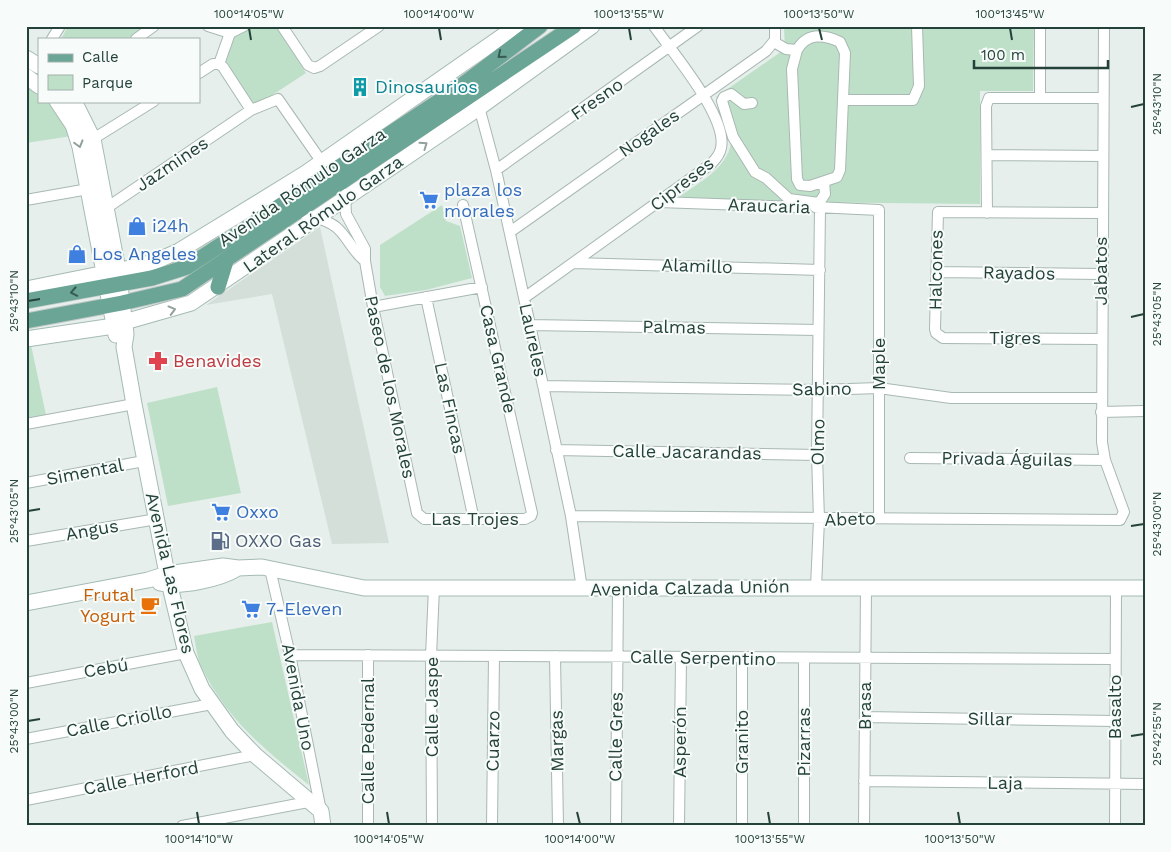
<svg xmlns="http://www.w3.org/2000/svg" width="1171" height="852" font-family="'Work Sans',sans-serif">
<style>
.built{fill:#d4dfda}
.green{fill:#bfe0c8}
.lines{fill:none;stroke-linecap:round;stroke-linejoin:round}
.street-casing{stroke:#a8b8b2;stroke-width:12}
.secondary-casing{stroke:#a4bbb3;stroke-width:17}
.primary-casing{stroke:#c2cac8;stroke-width:17}
.street{stroke:#fff;stroke-width:10}
.secondary{stroke:#fff;stroke-width:15}
.primary{stroke:#6aa596;stroke-width:15}
.oneway{stroke:#365b51}
.oneway2{stroke:#92a09c}
.ticks{fill:none;stroke:#24423a;stroke-width:2}
.labels{text-anchor:middle;stroke-width:4;stroke-linejoin:round;paint-order:stroke}
.culture-label{font-size:18px;fill:#0d838f;stroke:#f7fbf9;text-anchor:start}
.street-label{font-size:18px;fill:#24423a;stroke:#f7fbf9}
.shop-label{font-size:18px;fill:#366cbe;stroke:#f7fbf9;text-anchor:start}
.health-label{font-size:18px;fill:#be3a42;stroke:#f7fbf9;text-anchor:start}
.service-label{font-size:18px;fill:#4e5e75;stroke:#f7fbf9;text-anchor:start}
.food-label{font-size:18px;fill:#c56008;stroke:#f7fbf9;text-anchor:end}
.neatline{fill:none;stroke:#24423a;stroke-width:2}
.ticks-label{font-size:12px;text-anchor:middle;fill:#24423a}
</style>
<rect width="100%" height="100%" fill="#e6efeb"/>
<path class="built" d="M320,227L389,543L332,544L272,294L206,305Z"/>
<path class="green" d="M68,26H149L127,39H61Z
M247,26H276L306,73L254,107L223,58L228,41Z
M790,26H1034L1033,91H980V204L682,201L676,199C701,181 736,165 731,130C729,119 721,107 716,97L785,49L784,28Z
M29,86L39,92V101H50L72,136L26,143V89Z
M442,205L446,221L460,226L472,278L426,290L385,296L380,287V245Z
M31,345L46,415L26,418V346Z
M217,387L241,493L168,506L147,403Z
M272,622L309,785C265,750 226,719 201,666C197,657 196,646 194,636Z"/>
<g class="lines">
<g class="street-casing">
<path id="street" d="M208,26L230,33
M282,26L308,65L314,68L320,66L379,26
M230,33L244,26
M52,39L60,26
M136,39L154,26
M774,42L786,49L797,50L792,69L797,179L800,185L810,186L837,177L840,170L845,53L840,42C823,34 807,33 797,50
M219,64L223,67L251,110
M219,64L230,33
M199,73L213,64H219
M1040,97V26
M843,100H913L919,86L917,26
M478,103L496,170L530,325L571,516L582,589
M752,103L744,104L731,94L724,97L722,101L733,137L755,172L766,178L789,199L819,203L820,208L817,455L819,520L816,587
M93,139L154,101
M988,155L1103,156
M496,170L698,26
M345,194L346,214L365,249V261L373,307L417,513L424,519H525L531,516L532,513L463,205
M26,200L94,188
M659,202L800,207
M819,203L825,194L824,182
M815,207L879,210V518
M102,211L251,110L278,99L321,161
M299,212C311,217 327,219 336,227C348,237 352,251 365,261
M987,213L986,106L989,98H1103
M510,232L766,51L775,40V26
M574,263L820,270
M938,272L1101,274
M426,297L474,520
M524,298L711,164C716,159 720,154 721,148C728,117 672,52 654,26
M373,307L482,287
M530,325L818,330
M1101,339L943,338L936,333L935,329L938,212L1102,213
M543,386L819,390L879,388L951,398H1101
M1101,412L1145,411
M26,424L134,404
M556,450L817,455
M910,458L1105,460
M26,483L144,461
M571,516L1120,520L1124,512L1105,460L1102,442L1104,26
M26,541L157,519
M270,569L290,655L321,811
M290,655L1115,659
M555,656L558,826
M804,659V826
M26,683L186,653
M865,717L1115,721
M26,739L212,704
M864,781L1145,784
M26,800L255,755
M182,826L308,802
M368,826V655
M432,826L431,656L434,588
M492,826L494,656
M616,826L618,589
M679,826L681,658
M742,826V658
M864,826L866,587
M1115,826L1116,589"/>
</g>
<g class="secondary-casing">
<path id="secondary" d="M26,58L39,66
M26,76L39,86
M57,101L73,125L80,147L116,335
M74,101L93,139L118,270L126,334L124,347L134,404L167,574L186,653L202,689L232,731L255,755L321,811L323,826
M26,289L130,268L154,262L179,251L306,173L517,26
M26,339L107,327L191,303L480,107L592,26
M160,583C181,588 220,579 238,568
M26,603L148,580L167,574L223,566L238,568L262,567L364,588H1145"/>
</g>
<g class="primary-casing">
<path id="primary" d="M218,287L226,261
M26,301L152,278L187,267L453,92L540,26
M26,321L122,303L182,289L574,26"/>
</g>
<use href="#street" class="street"/>
<use href="#secondary" class="secondary"/>
<use href="#primary" class="primary"/>
</g>
<defs><path id="oneway-chevron" d="M-2-3.5L2.5 0L-2 3.5" fill="none" stroke-width="1.6" stroke-linecap="round" stroke-linejoin="round" transform="scale(1.25)"/></defs>
<g class="oneway">
<use href="#oneway-chevron" transform="translate(501 55) rotate(141)"/>
<use href="#oneway-chevron" transform="translate(74 292) rotate(169)"/>
</g>
<g class="oneway2">
<use href="#oneway-chevron" transform="translate(79 144) rotate(74)"/>
<use href="#oneway-chevron" transform="translate(424 145) rotate(-35)"/>
<use href="#oneway-chevron" transform="translate(172 310) rotate(-15)"/>
</g>
<path class="ticks" d="M249,28L251,40M439,28L441,40M629,28L631,40M819,28L822,40M1010,28L1012,40M1131,107L1144,104M28,301L40,299M1131,317L1144,314M28,511L40,509M1131,526L1144,524M28,721L40,719M1131,736L1144,734M197,812L199,824M387,812L389,824M577,812L580,824M768,812L770,824M958,812L960,824"/>
<defs>
<g id="building-bare" transform="scale(1.5)"><path d="M-4-6H4V6H1V3H-1V6H-4ZM-2.5-4.3h1.7v1.8h-1.7ZM.8-4.3h1.7v1.8H.8ZM-2.5-1h1.7V.8h-1.7ZM.8-1h1.7V.8H.8Z" fill="#0f9aa8" stroke="#f7fbf9" stroke-width="2.5" paint-order="stroke"/></g>
<g id="supermarket-bare" transform="scale(1.5)"><path d="M-6-5.5h2.5l.6 2H6L4.5 2H-2.5L-4.4-4H-6ZM-1.5 3.2a1.3 1.3 0 1 0 .1 0ZM3 3.2a1.3 1.3 0 1 0 .1 0Z" fill="#3f7fe0" stroke="#f7fbf9" stroke-width="2.5" paint-order="stroke"/></g>
<g id="shop-bare" transform="scale(1.5)"><path d="M-5-2.5h2.3a2.7 3.5 0 0 1 5.4 0H5L5.5 6h-11ZM-1.5-2.5h3a1.5 2.3 0 0 0-3 0Z" fill="#3f7fe0" stroke="#f7fbf9" stroke-width="2.5" paint-order="stroke"/></g>
<g id="pharmacy-bare" transform="scale(1.5)"><path d="M-2-6h4v4h4v4h-4v4h-4v-4h-4v-4h4Z" fill="#e0444e" stroke="#f7fbf9" stroke-width="2.5" paint-order="stroke"/></g>
<g id="fuel-bare" transform="scale(1.5)"><path d="M-5.5-6h7V0h2V4h1.3V-2.5L3-4.5l.8-.8L6-3V5H2.5V1h-1V6h-7ZM-4.2-4.7v3.2H.2V-4.7Z" fill="#5c6f8a" stroke="#f7fbf9" stroke-width="2.5" paint-order="stroke"/></g>
<g id="cafe-bare" transform="scale(1.5)"><path d="M-5.5-4.5H6V0H3Q3 3.5 0 3.5H-2.5Q-5.5 3.5-5.5 0ZM3-3.2v2h1.7v-2ZM-6 4.5H4V6H-6Z" fill="#e8710a" stroke="#f7fbf9" stroke-width="2.5" paint-order="stroke"/></g>
</defs>
<g fill-rule="evenodd">
<use href="#building-bare" x="360" y="87"/>
<use href="#supermarket-bare" x="429" y="200"/>
<use href="#shop-bare" x="137" y="226"/>
<use href="#shop-bare" x="77" y="254"/>
<use href="#pharmacy-bare" x="158" y="361"/>
<use href="#supermarket-bare" x="221" y="512"/>
<use href="#fuel-bare" x="220" y="541"/>
<use href="#cafe-bare" x="150" y="605"/>
<use href="#supermarket-bare" x="251" y="609"/>
</g>
<g class="labels">
<g class="culture-label">
<text x="375" y="93">Dinosaurios</text>
</g>
<g class="street-label">
<text transform="translate(597 99) rotate(-35)" y="6">Fresno</text>
<text transform="translate(649 133) rotate(-35)" y="6">Nogales</text>
<text transform="translate(172 164) rotate(-34)" y="6">Jazmines</text>
<text transform="translate(682 184) rotate(-38)" y="6">Cipreses</text>
<text transform="translate(302 187) rotate(-34)" y="6">Avenida Rómulo Garza</text>
<text transform="translate(769 206) rotate(2)" y="6">Araucaria</text>
<text transform="translate(323 214) rotate(-35)" y="6">Lateral Rómulo Garza</text>
<text transform="translate(697 266) rotate(2)" y="6">Alamillo</text>
<text transform="translate(936 270) rotate(-89)" y="6">Halcones</text>
<text transform="translate(1101 271) rotate(-90)" y="6">Jabatos</text>
<text transform="translate(1019 273) rotate(1)" y="6">Rayados</text>
<text transform="translate(674 327) rotate(1)" y="6">Palmas</text>
<text x="1015" y="344">Tigres</text>
<text transform="translate(533 340) rotate(78)" y="6">Laureles</text>
<text transform="translate(498 359) rotate(77)" y="6">Casa Grande</text>
<text transform="translate(879 364) rotate(-90)" y="6">Maple</text>
<text transform="translate(390 387) rotate(78)" y="6">Paseo de los Morales</text>
<text transform="translate(822 389) rotate(-1)" y="6">Sabino</text>
<text transform="translate(450 408) rotate(78)" y="6">Las Fincas</text>
<text transform="translate(818 442) rotate(-89)" y="6">Olmo</text>
<text transform="translate(687 452) rotate(1)" y="6">Calle Jacarandas</text>
<text transform="translate(1007 459) rotate(1)" y="6">Privada Águilas</text>
<text transform="translate(85 472) rotate(-11)" y="6">Simental</text>
<text x="475" y="525">Las Trojes</text>
<text transform="translate(850 519) rotate(-2)" y="6">Abeto</text>
<text transform="translate(92 530) rotate(-10)" y="6">Angus</text>
<text transform="translate(170 573) rotate(77)" y="6">Avenida Las Flores</text>
<text transform="translate(690 588) rotate(-1)" y="6">Avenida Calzada Unión</text>
<text transform="translate(703 658) rotate(1)" y="6">Calle Serpentino</text>
<text transform="translate(106 668) rotate(-10)" y="6">Cebú</text>
<text transform="translate(298 697) rotate(79)" y="6">Avenida Uno</text>
<text transform="translate(865 706) rotate(-90)" y="6">Brasa</text>
<text transform="translate(432 707) rotate(-90)" y="6">Calle Jaspe</text>
<text transform="translate(1115 707) rotate(-90)" y="6">Basalto</text>
<text transform="translate(990 719) rotate(1)" y="6">Sillar</text>
<text transform="translate(119 721) rotate(-11)" y="6">Calle Criollo</text>
<text transform="translate(616 737) rotate(-89)" y="6">Calle Gres</text>
<text transform="translate(368 741) rotate(-90)" y="6">Calle Pedernal</text>
<text transform="translate(493 741) rotate(-89)" y="6">Cuarzo</text>
<text transform="translate(557 741) rotate(-91)" y="6">Margas</text>
<text transform="translate(680 742) rotate(-90)" y="6">Asperón</text>
<text transform="translate(742 742) rotate(-90)" y="6">Granito</text>
<text transform="translate(804 742) rotate(-90)" y="6">Pizarras</text>
<text transform="translate(141 778) rotate(-11)" y="6">Calle Herford</text>
<text transform="translate(1005 783) rotate(1)" y="6">Laja</text>
</g>
<g class="shop-label">
<text x="444" y="196">plaza los<tspan x="444" dy="21">morales</tspan></text>
<text x="152" y="232">i24h</text>
<text x="92" y="260">Los Angeles</text>
<text x="236" y="518">Oxxo</text>
<text x="266" y="615">7-Eleven</text>
</g>
<g class="health-label">
<text x="173" y="367">Benavides</text>
</g>
<g class="service-label">
<text x="235" y="547">OXXO Gas</text>
</g>
<g class="food-label">
<text x="135" y="601">Frutal<tspan x="135" dy="21">Yogurt</tspan></text>
</g>
</g>
<rect width="1171" height="852" fill="none" stroke="#f7fbf9" stroke-width="55"/>
<rect x="38" y="38" width="162" height="65" fill="#f7fbf9" stroke="#a3b1ad"/>
<rect x="48" y="54" width="25" height="8" fill="#6aa596" stroke="#a3b1ad"/>
<text x="82" y="62" font-size="15" fill="#24423a">Calle</text>
<rect x="48" y="75" width="25" height="15" fill="#bfe0c8" stroke="#a3b1ad"/>
<text x="82" y="88" font-size="15" fill="#24423a">Parque</text>
<path d="M974 60v8h134v-8" fill="none" stroke="#24423a" stroke-width="2.5"/>
<text x="981" y="60" font-size="15" fill="#24423a" stroke="#f7fbf9" stroke-width="4" paint-order="stroke">100 m</text>
<rect x="28" y="28" width="1116" height="796" class="neatline"/>
<g class="ticks-label">
<text x="249" y="18">100°14'05"W</text>
<text x="439" y="18">100°14'00"W</text>
<text x="629" y="18">100°13'55"W</text>
<text x="819" y="18">100°13'50"W</text>
<text x="1010" y="18">100°13'45"W</text>
<text transform="translate(1157 104) rotate(-90)" y="4">25°43'10"N</text>
<text transform="translate(14 301) rotate(-90)" y="4">25°43'10"N</text>
<text transform="translate(1157 314) rotate(-90)" y="4">25°43'05"N</text>
<text transform="translate(14 511) rotate(-90)" y="4">25°43'05"N</text>
<text transform="translate(1157 524) rotate(-90)" y="4">25°43'00"N</text>
<text transform="translate(14 721) rotate(-90)" y="4">25°43'00"N</text>
<text transform="translate(1157 734) rotate(-90)" y="4">25°42'55"N</text>
<text x="199" y="843">100°14'10"W</text>
<text x="389" y="843">100°14'05"W</text>
<text x="580" y="843">100°14'00"W</text>
<text x="770" y="843">100°13'55"W</text>
<text x="960" y="843">100°13'50"W</text>
</g>
</svg>
